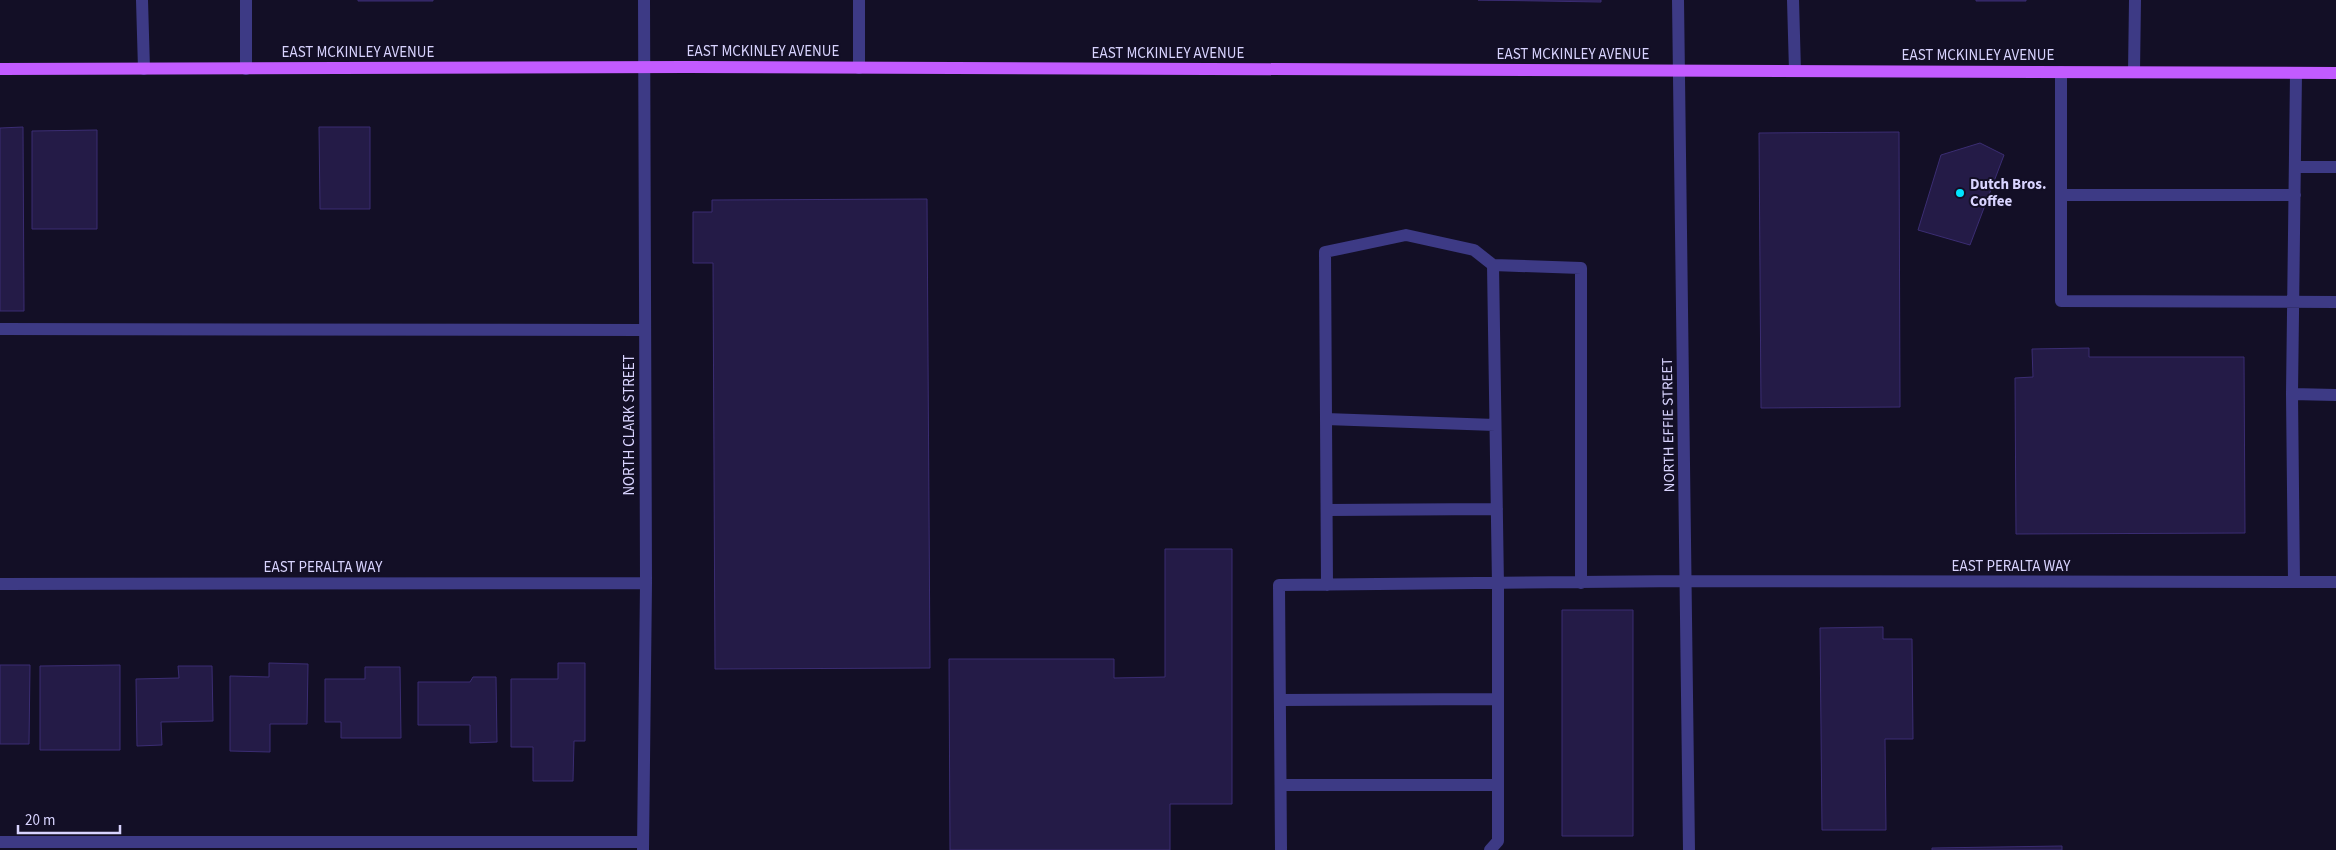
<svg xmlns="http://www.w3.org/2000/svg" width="2336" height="850" font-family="'Source Sans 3',sans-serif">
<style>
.building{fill:#241b47;stroke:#3b2d73}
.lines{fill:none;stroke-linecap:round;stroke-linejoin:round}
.minor{stroke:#3d3a85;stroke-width:12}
.major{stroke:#c25bff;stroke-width:12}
.poi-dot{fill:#00e5ff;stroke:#130f26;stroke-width:2}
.labels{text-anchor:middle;stroke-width:4;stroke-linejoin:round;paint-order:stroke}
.street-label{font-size:15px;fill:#d9d4ff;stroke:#130f26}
.poi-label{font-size:15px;font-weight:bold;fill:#d9d4ff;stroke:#130f26;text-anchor:start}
</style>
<rect width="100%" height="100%" fill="#130f26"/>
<path class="building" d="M358,0H433V1H358Z
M1478,0H1601V2Z
M1976,0H2026V1H1976Z
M23,127L24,311H0V128Z
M319,127H370V209H320Z
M97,130V229H32V131Z
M1899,132L1900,407L1761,408L1759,133Z
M1980,143L2004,155L1970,245L1918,230L1941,155Z
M927,199L930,668L715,669L713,263H693V212H712V200Z
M2089,348V357H2244L2245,533L2016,534L2015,378L2033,377L2032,349Z
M1165,549H1232V804H1170V850H950L949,659H1114V678L1165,677Z
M1562,610H1633V836H1562Z
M1883,627V639H1912L1913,739H1885L1886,830H1822L1820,628Z
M269,663L308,664L307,724H270V752L230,751V676L269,677Z
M558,663H585V741H574L573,781H533V747H511V679H558Z
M0,665H30L29,744H0Z
M120,665V750H40V666Z
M178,666H212L213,721L161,722L162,745L137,746L136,679L179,678Z
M365,667H400L401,738H341V722H325V679H365Z
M473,677H496L497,742L470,743V725H418V682H470Z
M2062,846V850H1932V848Z"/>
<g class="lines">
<path class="minor" d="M142,0L144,69
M1678,0L1689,850
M1793,0L1795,71
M859,68V0
M246,69V0
M2061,72V301L2336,302
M2134,72L2135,0
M2296,73L2292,394L2336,395
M2295,167H2336
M2061,195H2295
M1493,265L1581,268V583
M0,329L645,330
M2292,394L2294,582
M1326,419L1495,425
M1327,510L1497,509
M0,584L646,583
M1327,585L1325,252L1406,235L1474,250L1493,265L1498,585V841L1490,850
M1280,700L1498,699
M1281,785H1498
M0,842H643
M643,850L646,583L644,0
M1281,850L1279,585L1687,581L2336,582"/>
<path class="major" d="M0,69L687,67L2336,73"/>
</g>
<circle class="poi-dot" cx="1960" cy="193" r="5"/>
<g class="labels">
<g class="street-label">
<text x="763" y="56">EAST MCKINLEY AVENUE</text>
<text x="358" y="57">EAST MCKINLEY AVENUE</text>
<text x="1168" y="58">EAST MCKINLEY AVENUE</text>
<text x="1573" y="59">EAST MCKINLEY AVENUE</text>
<text x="1978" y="60">EAST MCKINLEY AVENUE</text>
<text transform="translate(629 425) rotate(-90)" y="5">NORTH CLARK STREET</text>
<text transform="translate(1668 425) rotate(-91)" y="5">NORTH EFFIE STREET</text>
<text x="2011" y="571">EAST PERALTA WAY</text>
<text x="323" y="572">EAST PERALTA WAY</text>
</g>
<g class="poi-label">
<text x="1970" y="189">Dutch Bros.<tspan x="1970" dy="17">Coffee</tspan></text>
</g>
</g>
<path d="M18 825v8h102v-8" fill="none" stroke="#d9d4ff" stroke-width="2.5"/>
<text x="25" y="825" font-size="15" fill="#d9d4ff" stroke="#130f26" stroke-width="4" paint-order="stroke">20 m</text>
</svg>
